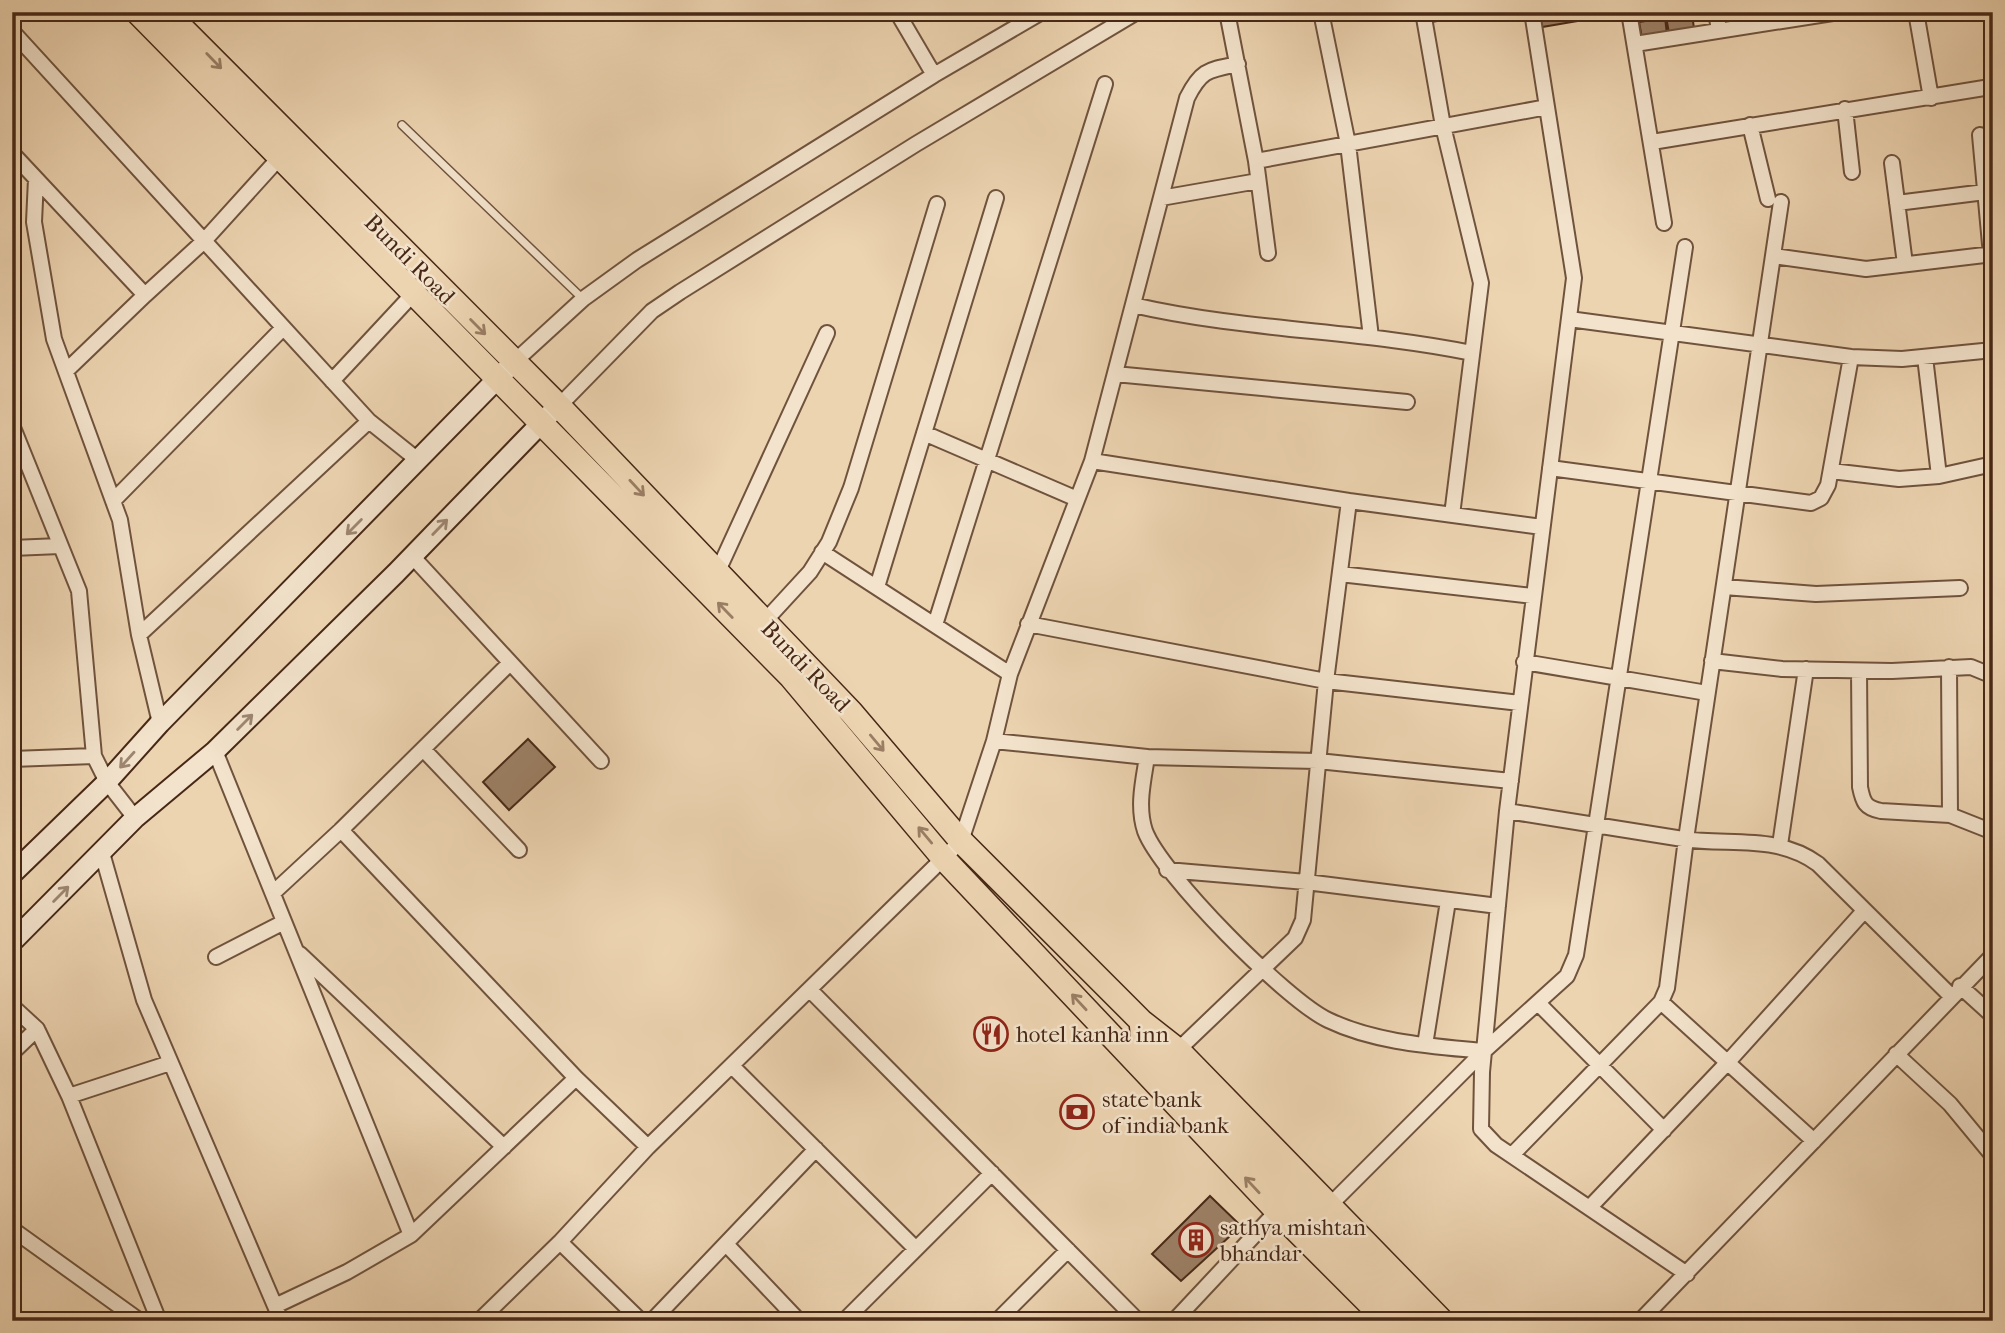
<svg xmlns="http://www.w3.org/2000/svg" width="2005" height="1333" font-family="'IM FELL French Canon',serif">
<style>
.building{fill:#9d8167;stroke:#472816;stroke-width:2}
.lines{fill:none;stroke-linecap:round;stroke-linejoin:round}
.lane-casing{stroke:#70533d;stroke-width:10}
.street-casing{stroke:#70533d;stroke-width:18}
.secondary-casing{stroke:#472816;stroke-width:23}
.primary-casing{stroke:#472816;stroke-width:26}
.lane{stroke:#f3e3cc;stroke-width:7}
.street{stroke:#f3e3cc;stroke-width:14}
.secondary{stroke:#f3e3cc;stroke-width:19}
.primary{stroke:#edd4b1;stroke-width:23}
.oneway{stroke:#9a7e64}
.oneway2{stroke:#9d8671}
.labels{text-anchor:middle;stroke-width:5;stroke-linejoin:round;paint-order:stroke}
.street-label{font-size:23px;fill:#472816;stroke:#f3e3cc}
.poi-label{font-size:23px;fill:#472816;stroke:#f3e3cc;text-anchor:start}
</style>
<rect width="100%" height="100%" fill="#edd4b1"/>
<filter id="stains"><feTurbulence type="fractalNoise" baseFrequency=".00286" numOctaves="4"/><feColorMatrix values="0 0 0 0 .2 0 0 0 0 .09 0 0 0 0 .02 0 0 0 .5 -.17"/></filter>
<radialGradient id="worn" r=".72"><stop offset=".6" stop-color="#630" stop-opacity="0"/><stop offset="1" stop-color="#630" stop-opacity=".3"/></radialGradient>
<path class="building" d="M1429,12H1465L1466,16L1431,22Z
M1539,12H1576L1578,21L1542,27Z
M1578,12H1615V13L1579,19Z
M1638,12H1664L1665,16L1639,20Z
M1723,12H1750L1751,21L1725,25Z
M1751,12H1777L1778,16L1752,20Z
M1692,13L1694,29L1669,33L1666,17Z
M1665,18L1667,34L1642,38L1639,22Z
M528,739L555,767L509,810L483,782Z
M1210,1196L1241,1226L1181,1281L1152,1254Z"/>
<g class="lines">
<g class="lane-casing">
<path id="lane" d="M402,125L583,299"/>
</g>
<g class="street-casing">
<path id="street" d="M897,12L934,75
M1227,12L1256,161L1268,253
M1321,12L1348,144L1371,337
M1423,12L1443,126L1481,283L1452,515
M1532,12L1574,278L1507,811L1482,1072L1481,1129L1496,1145L1687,1274
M1629,12L1664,223
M1716,12L1719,30
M1916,12L1931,98
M12,31L369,421L419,461
M1635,44L1839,12
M1845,109L1852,172
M1750,125L1768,199
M1980,135L1991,255
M1652,142L1984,88
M12,153L145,295L203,242L280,157
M1256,161L1547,107
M1892,163L1905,264
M36,179L34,222L54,339L120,520L139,635L160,723
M1161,198L1258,181
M1897,203L1985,192
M1774,256L1866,269L1993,254
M1133,305C1245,331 1360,330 1472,353
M1569,319L1851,357L1902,359L1993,350
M1925,357L1939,476
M513,363L583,299L637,260L934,75L1042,12
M66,371L145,295
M1115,374L1407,402
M332,381L413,294
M559,406L652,311L680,292L916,144L1137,12
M12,425L79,591L94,756L107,782L135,818
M924,433L1077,499
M1092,461L1187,98C1201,70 1208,70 1238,64
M1550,468L1811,503L1821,498L1828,485L1851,357
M1831,471L1899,479L1939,476L1993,464
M113,501L283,328
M12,548L60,546
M822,552L1010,674
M412,556L601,761
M717,573L827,333
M1340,574L1533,596
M877,587L996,198
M1724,587L1816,594L1960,588
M764,622L810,572L829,542L851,488L937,204
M1028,624L1326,681L1520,703
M935,625L1105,84
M139,635L369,421
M1712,661L1782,669L1892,671L1971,667L1993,676
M1524,662L1707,693
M1949,667L1950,815
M1859,671L1860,787C1863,802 1865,808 1881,811L1950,815L1993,832
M994,741L1147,757L1318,761L1511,781
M423,749L519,850
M215,751L411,1235L576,1078L648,1147L961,841L994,741L1010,674L1092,461L1349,501
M1147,757C1143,782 1137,807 1145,831C1161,874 1286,1000 1328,1020C1376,1043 1433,1046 1484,1051
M12,759L94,756
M1507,811C1566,820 1624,830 1683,839C1730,846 1777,834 1818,864L1951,996
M341,830L510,663
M1780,845L1806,669
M102,853L144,1000L275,1306
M1167,870L1306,882L1498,906
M273,893L341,830L576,1078
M300,954L504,1147
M216,957L284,922
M1960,986L1993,1016
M810,990L1138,1321
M1661,1002L1814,1141
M1538,1003L1664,1130
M12,1006L37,1029L69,1096L170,1063
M1425,1045L1448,901
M1178,1050L1295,938L1303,920L1326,681L1349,501L1542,527
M12,1053L37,1029
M1896,1054L1950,1104L1993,1156
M732,1066L916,1249
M69,1096L159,1321
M1512,1155L1661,1002L1667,988L1686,839L1781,202
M1330,1205L1484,1051L1567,976L1576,955L1685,247
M1591,1206L1727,1063L1864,911
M12,1229L140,1321
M726,1244L799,1321
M281,1321L275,1306L347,1272L411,1235
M479,1321L560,1242
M641,1321L560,1242L648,1147
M652,1321L816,1149
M844,1321L992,1173
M997,1321L1068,1250
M1174,1321L1277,1211
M1640,1321L1993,955"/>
</g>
<g class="secondary-casing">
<path id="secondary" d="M12,874L107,782L160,723L506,370
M12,942L135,818L215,751L396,573L551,413"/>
</g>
<g class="primary-casing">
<path id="primary" d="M137,12L791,677L944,859L1277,1211L1387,1321
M166,12L559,406L851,712L961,841L1141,1021L1178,1050L1442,1321
M1141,1021L1143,1042L1167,1068L1410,1321"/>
</g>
<use href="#lane" class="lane"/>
<use href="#street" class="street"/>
<use href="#secondary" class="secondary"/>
<use href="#primary" class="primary"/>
</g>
<defs><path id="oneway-shaft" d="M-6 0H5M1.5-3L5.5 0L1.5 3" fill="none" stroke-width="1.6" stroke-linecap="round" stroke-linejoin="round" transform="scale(1.75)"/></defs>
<g class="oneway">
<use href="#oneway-shaft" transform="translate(214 61) rotate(46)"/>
<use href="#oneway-shaft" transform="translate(478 327) rotate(45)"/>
<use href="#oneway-shaft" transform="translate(637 488) rotate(47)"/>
<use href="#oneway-shaft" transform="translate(725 610) rotate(-134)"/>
<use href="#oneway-shaft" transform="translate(877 743) rotate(50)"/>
<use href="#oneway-shaft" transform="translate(925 835) rotate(-130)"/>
<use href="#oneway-shaft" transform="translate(1079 1002) rotate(-133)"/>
<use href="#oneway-shaft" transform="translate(1252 1185) rotate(-133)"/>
</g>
<g class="oneway2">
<use href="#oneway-shaft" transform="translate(354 527) rotate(135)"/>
<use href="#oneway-shaft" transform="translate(440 527) rotate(-46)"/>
<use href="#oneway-shaft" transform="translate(245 722) rotate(-45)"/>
<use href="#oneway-shaft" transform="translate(127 760) rotate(132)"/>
<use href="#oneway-shaft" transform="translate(61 894) rotate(-45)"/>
</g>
<defs>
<g id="restaurant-ring" transform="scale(1.75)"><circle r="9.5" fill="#f3e3cc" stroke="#8f2418" stroke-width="1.5"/><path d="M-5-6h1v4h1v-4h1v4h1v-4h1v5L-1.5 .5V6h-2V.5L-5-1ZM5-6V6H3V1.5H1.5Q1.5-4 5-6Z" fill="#8f2418"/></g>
<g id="bank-ring" transform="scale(1.75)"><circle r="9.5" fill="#f3e3cc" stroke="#8f2418" stroke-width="1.5"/><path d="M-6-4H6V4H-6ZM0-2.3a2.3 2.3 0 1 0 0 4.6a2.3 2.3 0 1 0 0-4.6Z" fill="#8f2418"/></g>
<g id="building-ring" transform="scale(1.75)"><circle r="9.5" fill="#f3e3cc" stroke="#8f2418" stroke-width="1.5"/><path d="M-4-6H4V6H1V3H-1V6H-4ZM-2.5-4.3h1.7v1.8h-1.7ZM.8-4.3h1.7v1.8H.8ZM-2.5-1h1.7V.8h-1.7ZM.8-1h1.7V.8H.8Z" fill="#8f2418"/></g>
</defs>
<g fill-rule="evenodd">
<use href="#restaurant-ring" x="991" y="1034"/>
<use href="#bank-ring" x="1077" y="1112"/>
<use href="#building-ring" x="1196" y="1240"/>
</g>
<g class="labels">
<g class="street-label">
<text transform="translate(410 259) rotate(45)" y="8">Bundi Road</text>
<text transform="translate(806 666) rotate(46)" y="8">Bundi Road</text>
</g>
<g class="poi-label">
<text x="1016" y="1042">hotel kanha inn</text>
<text x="1102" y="1107">state bank<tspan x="1102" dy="26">of india bank</tspan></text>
<text x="1220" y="1235">sathya mishtan<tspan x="1220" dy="26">bhandar</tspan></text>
</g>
</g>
<rect width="2005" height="1333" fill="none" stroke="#edd4b1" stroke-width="42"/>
<rect x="14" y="14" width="1977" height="1305" fill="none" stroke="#472816" stroke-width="3.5"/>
<rect x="21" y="21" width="1963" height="1291" fill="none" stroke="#472816" stroke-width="2"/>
<rect width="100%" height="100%" filter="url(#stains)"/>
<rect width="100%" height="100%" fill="url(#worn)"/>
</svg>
